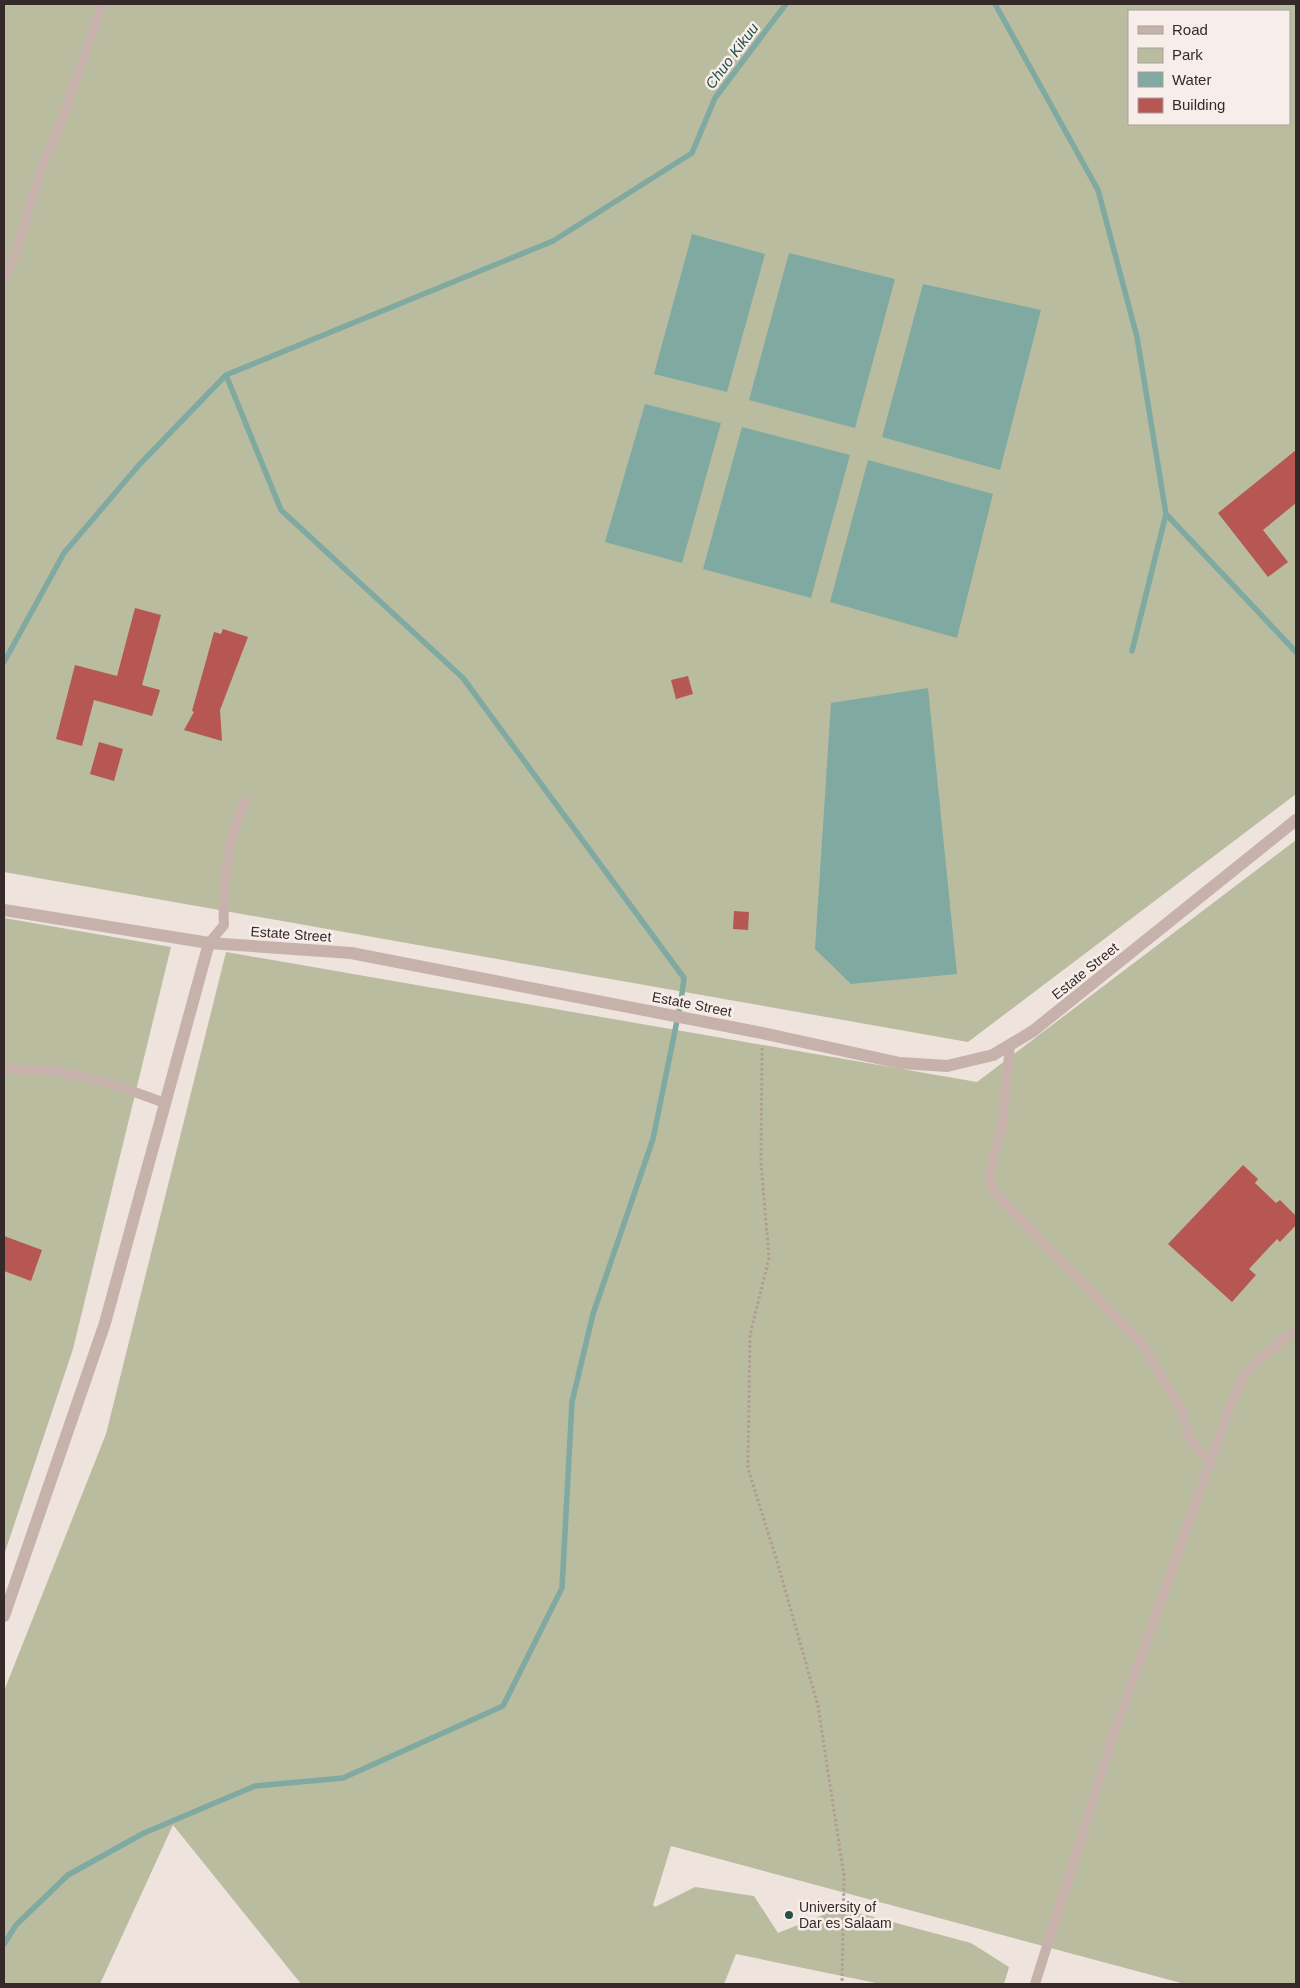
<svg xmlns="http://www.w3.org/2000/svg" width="1300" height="1988" font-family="Helvetica,sans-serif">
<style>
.green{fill:#b9bc9f;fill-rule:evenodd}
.water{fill:#80a9a2}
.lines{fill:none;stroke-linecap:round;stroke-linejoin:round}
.stream{stroke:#80a9a2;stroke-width:5.5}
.building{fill:#b75754}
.path{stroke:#b19c95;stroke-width:3;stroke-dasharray:2.5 2.5;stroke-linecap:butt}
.service{stroke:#c6b2ab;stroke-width:10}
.minor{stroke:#c6b2ab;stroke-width:12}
.poi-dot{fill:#24514a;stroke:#f7eeea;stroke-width:2}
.labels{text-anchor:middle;stroke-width:5;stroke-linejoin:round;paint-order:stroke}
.street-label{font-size:14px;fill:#352a29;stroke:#f7eeea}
.poi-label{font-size:14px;fill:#352a29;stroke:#f7eeea;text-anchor:start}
.water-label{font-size:15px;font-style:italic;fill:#24514a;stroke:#f7eeea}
</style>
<rect width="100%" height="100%" fill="#efe3de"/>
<path class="green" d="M4,4H1296V794L968,1042L4,872ZM1129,11H1289V124H1129Z
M1296,840V1984H1185L671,1846L653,1905L655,1907L695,1887L754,1896L778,1933L840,1908L971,1943L1009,1967L1004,1984H881L736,1954L724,1984H301L173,1825L100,1984H4V1691L106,1434L226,952L977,1082Z
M4,918L171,947L73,1349L4,1555Z"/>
<path class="water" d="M692,234L765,254L727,392L654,374Z
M789,253L895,279L855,428L749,400Z
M923,284L1041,310L1000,470L882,437Z
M645,404L721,423L682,563L605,542Z
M742,427L850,455L811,598L703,569Z
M868,460L993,494L957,638L830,602Z
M928,688L957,974L851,984L815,949L831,703Z"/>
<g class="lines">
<path class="stream" d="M995,4L1098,190L1137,337L1166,514L1132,651
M1166,514L1296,652
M4,662L64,553L139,465L226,375L553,241L692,153L715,98L786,4
M4,1944L16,1925L68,1875L144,1833L255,1786L343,1778L503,1706L562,1588L572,1402L593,1314L653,1139L681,1001L684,978L463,678L281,510L226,375"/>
</g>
<path class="building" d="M1296,450V503L1263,530L1288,562L1268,577L1218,513Z
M135,608L161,615L142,685L160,690L152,716L94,700L82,746L56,739L75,665L117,676Z
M223,629L248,637L220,710L222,741L184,730L194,712L192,711L214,632L221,634Z
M688,676L693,694L676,699L671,680Z
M99,742L123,749L114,781L90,774Z
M734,911L749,912L748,930L733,929Z
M1243,1165L1258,1179L1255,1183L1276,1203L1280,1200L1296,1216V1225L1280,1242L1277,1239L1249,1269L1256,1275L1232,1302L1168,1244Z
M4,1236L42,1250L31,1281L4,1271Z"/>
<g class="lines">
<path class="path" d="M762,1048L761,1163L769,1258L750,1335L748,1468L779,1568L818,1706L844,1876L842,1984"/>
<path class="service" d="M4,278L16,252L40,172L66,109L102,4
M209,943L224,925C222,883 228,840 245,801
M1010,1045L1002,1126L989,1173L994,1192L1142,1344L1182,1411L1189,1436L1195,1447L1211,1459
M4,1069L57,1071L115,1085L165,1103
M1035,1984L1114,1733L1229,1409L1244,1375L1257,1361L1296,1330"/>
<path class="minor" d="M4,910L209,943L351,953L762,1033L900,1063L947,1066L993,1055L1033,1031L1296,820
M4,1616L105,1323L209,943"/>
</g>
<circle class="poi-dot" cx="789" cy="1915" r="5"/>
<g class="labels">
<g class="street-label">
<text transform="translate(291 934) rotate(4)" y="5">Estate Street</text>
<text transform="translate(1085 971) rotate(-39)" y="5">Estate Street</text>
<text transform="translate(692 1004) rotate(11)" y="5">Estate Street</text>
</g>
<g class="poi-label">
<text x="799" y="1912">University of<tspan x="799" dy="16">Dar es Salaam</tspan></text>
</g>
<g class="water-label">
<text transform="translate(732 56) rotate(-53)" y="5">Chuo Kikuu</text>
</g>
</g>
<rect width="1300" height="1988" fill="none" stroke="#352a29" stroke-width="10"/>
<rect x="1128" y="10" width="162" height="115" fill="#f7eeea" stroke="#a9a09d"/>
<rect x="1138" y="26" width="25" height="8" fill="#c6b2ab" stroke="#a9a09d"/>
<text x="1172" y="35" font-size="15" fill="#352a29">Road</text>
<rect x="1138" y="48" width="25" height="15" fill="#b9bc9f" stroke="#a9a09d"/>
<text x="1172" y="60" font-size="15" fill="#352a29">Park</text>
<rect x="1138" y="72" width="25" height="15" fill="#80a9a2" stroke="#a9a09d"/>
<text x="1172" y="85" font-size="15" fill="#352a29">Water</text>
<rect x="1138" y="98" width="25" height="15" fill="#b75754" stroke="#a9a09d"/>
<text x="1172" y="110" font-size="15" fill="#352a29">Building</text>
</svg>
